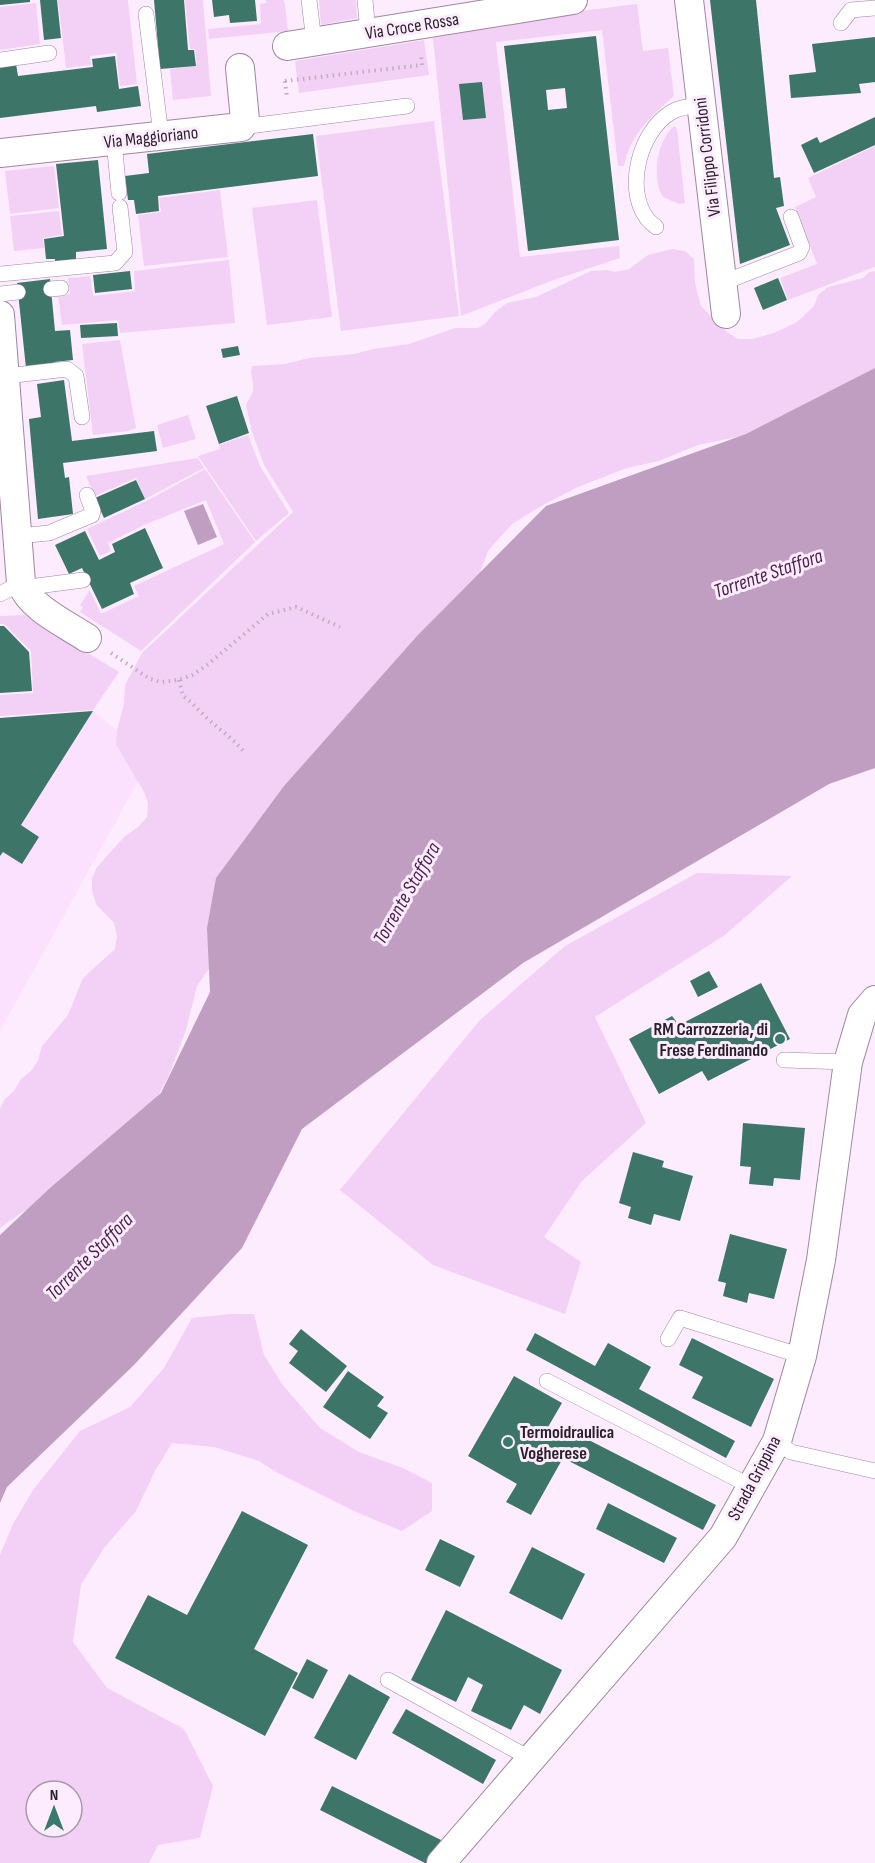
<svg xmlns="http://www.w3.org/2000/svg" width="875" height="1863" font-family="'Sofia Sans Condensed',sans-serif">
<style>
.built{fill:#fbe1fe}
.green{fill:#f3d1f6;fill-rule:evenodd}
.water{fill:#bf9ec2}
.building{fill:#3d7568;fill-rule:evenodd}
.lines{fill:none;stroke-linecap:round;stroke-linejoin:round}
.lane-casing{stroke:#9e86a1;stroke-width:16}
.street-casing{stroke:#9e86a1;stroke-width:30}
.path{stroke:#bdaebe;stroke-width:4;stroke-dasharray:1.5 4.5;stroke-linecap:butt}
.lane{stroke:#fff;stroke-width:15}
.street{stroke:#fff;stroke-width:28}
.poi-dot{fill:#387a6b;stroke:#fdecfe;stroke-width:2}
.labels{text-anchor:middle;stroke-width:6;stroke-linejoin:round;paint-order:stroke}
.street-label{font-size:18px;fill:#291f2a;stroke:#fdecfe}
.poi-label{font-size:18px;font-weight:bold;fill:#291f2a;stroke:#fdecfe;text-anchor:end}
.water-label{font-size:20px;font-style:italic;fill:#481e4d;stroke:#fdecfe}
</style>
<rect width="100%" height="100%" fill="#fdecfe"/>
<path class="built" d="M93,711L151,758L0,1031V718Z"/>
<path class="green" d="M58,0H128L137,84L120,86L116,53L90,56L91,65L66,68Z
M185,0H203L211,96L173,100L170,69L197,66L195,49H190Z
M266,0H283L285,4L288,31L209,39L208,29L261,24L260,4L266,3Z
M319,0H356L357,18L321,25Z
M36,3L40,44L0,50V7Z
M637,4L643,51L668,48L674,96C652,115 630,135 624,166H618L602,30L496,42L520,257L619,246L620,258L551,281L461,316L433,38L581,11Z
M424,40L429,75L299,93L295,61Z
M434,121L459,316L341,331L316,136Z
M675,126L677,129L685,203L679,204L663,197C651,179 657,138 675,126Z
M875,146V267L788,300L780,278L817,264L795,207L816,197L808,178Z
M54,166L59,208L10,214L5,171Z
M220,190L228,257L144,266L138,215L161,212L159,198Z
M317,200L332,317L267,325L252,208Z
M59,211L62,235L43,238L44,248L14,251L10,216Z
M672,249L685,251L694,259L695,283L701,306L727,332L738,339H752L774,333L797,322L814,306L818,295L828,287L863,278L869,272L875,271V409L698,445L659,461L627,468L578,487L543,505L512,524L488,551L472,595L197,986L186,1030L169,1075L155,1102L50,1199L21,1213L0,1228V1109L4,1100L14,1091L21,1079L32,1070L38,1060L42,1046L68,1015L83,978L115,949L117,936L114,923L96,904L92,891V878L97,867L124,837L138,827L147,817L148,803L144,792L116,744L117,730L124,704L125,685L142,653L293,512L264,465L252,432L246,405L253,391V383L251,373L252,366L285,364L309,358L354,354L373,349L409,344L455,328H478L485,324L495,312L507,303L536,297L591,271L607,270L615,272L629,269L648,255Z
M229,260L235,323L120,333L118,320L62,325L58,295L70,294L68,278L90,276L93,296L135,291L134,271Z
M120,340L136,428L128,431L93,435L82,344Z
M188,415L196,439L163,448L157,425Z
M248,435L260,466L289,513L256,541L198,456L220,449L219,445Z
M198,458L204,468L145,499L136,478L95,496L86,476Z
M205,469L255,542L141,651L80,612L83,607L80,605L90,590L101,614L139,596L134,586L224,544L206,500L144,525L108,543L111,551L100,556L87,529L150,499Z
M25,615L119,672L93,710L0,716V695L33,693L31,651L4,624H0V616Z
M697,873L792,876L725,935L595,1017L646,1123L582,1181L544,1237L581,1262L565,1314L433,1265L340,1190L480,1020L565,946Z
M231,1314H254L264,1355L282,1384L320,1428L359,1452L403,1468L432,1483V1511L402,1531L358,1513L276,1472L259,1461L214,1447L172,1443L155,1471L136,1511L104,1548L81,1585L73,1642L107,1688L184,1729L213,1786L200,1838L158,1845L149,1863H0V1555L13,1524L33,1490L80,1431L130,1407L164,1368L192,1318ZM36,1791H72V1827H36Z"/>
<path class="water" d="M875,368V768L829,784L523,963L302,1129L242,1248L134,1365L7,1487L0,1503V1235L50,1188L161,1093L210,992L207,928L216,878L284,786L417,636L546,506L746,434Z
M203,504L217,537L198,545L184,511Z"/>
<path class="building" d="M0,0H30V2L0,5Z
M40,0H57L61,38L44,40Z
M154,0H184L188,50H194L196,66L160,69Z
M212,0H255L257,21L230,23L229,15L214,17Z
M710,0H756L774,178L780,177L784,206L776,208L790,245L740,264Z
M596,36L619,240L528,251L504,46ZM565,88L567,108L548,110L546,90Z
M875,37V82L859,84L861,93L791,98L789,75L816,72L812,44Z
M115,56L119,89L138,86L141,106L97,112L96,106L0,118V66L16,64L18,76L93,67L92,59Z
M482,82L486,118L463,120L459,84Z
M875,117V145L814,173L801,145L817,137L820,143Z
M313,134L318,176L158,196L159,211L136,214L134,200H128L125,176L149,173L147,154Z
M98,160L107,249L76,252V260L55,262V259H46L44,239L64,236L56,164Z
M130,271L132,289L95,293L93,275Z
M778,278L787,300L763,310L754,288Z
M50,279L55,331L70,330L73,360L54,362V366L26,368L17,283Z
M117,323L118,336L81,338L80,325Z
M238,346L240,355L223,358L221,349Z
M64,380L72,441L154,431L157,451L63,463L65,478L69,477L73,514L38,519L29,419L41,417L37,384Z
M237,396L249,433L219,444L206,406Z
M136,480L145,499L104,518L95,498Z
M145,528L163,568L130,583L134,594L102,609L82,568L69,574L55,545L85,531L99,560L115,552L112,544Z
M0,626H4L29,652L32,691L0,693Z
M93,711L21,825L39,837L22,864L3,852L0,856V718Z
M709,971L718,987L698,997L690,981Z
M761,983L790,1039L708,1081L702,1071L659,1094L629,1039L672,1016L679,1025Z
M743,1123L805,1128L800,1180L774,1178L773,1186L749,1184L751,1167L740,1166Z
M633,1152L664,1161L662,1167L693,1176L680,1221L654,1214L651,1225L628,1218L631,1207L619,1203Z
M730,1234L787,1249L774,1299L749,1293L747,1303L723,1296L726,1283L718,1281Z
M301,1329L347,1366L326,1392L289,1363L298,1351L289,1344Z
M535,1333L595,1366L608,1343L651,1367L639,1389L735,1441L726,1458L526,1350Z
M692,1338L774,1379L751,1427L692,1398L703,1377L679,1365Z
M348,1371L384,1397L377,1406L388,1413L370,1439L323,1407Z
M514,1376L562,1403L548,1427L573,1440L575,1433L716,1505L703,1530L563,1458L531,1515L506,1502L517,1484L468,1456Z
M608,1503L677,1538L664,1563L596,1529Z
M242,1511L308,1545L254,1649L298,1673L265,1736L115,1658L148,1595L187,1615Z
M440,1539L475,1556L460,1587L425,1570Z
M532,1547L585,1574L562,1620L509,1593Z
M446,1610L562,1670L540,1714L524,1705L511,1730L471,1711L483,1685L468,1677L456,1702L411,1680Z
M307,1659L328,1670L313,1699L292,1688Z
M349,1674L390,1697L356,1760L314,1738Z
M406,1709L496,1760L483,1784L392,1733Z
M332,1786L441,1840L429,1863H425L320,1810Z"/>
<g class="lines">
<g class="lane-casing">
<path id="lane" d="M309,0L314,42
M365,0L368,33
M146,14L161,135
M841,23L851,10L875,8
M0,60L49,53
M241,127L407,106
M114,141L119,193
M656,227C653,224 648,221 646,217C625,187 640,132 670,113C679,107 691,106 701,105
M0,274L115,263L125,252L120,207
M722,283L799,253L802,247L791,217
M51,289L61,288
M0,294L18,292
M6,376L67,369L76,376L82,417
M18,536L49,533L92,515L93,511L87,495
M24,592L37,586L83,580
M0,594L21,583
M784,1060L848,1062
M668,1339L680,1318L802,1356
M547,1381L752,1487
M777,1441L791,1452L875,1471
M388,1680L531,1759"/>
</g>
<g class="street-casing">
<path id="street" d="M689,0L726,314
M287,46L573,0
M0,153L241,127L245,120L240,68
M0,315L21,583C30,608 66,624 87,638
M441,1863L723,1537L777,1441L802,1356L821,1260L848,1062L862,1015L875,1000"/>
</g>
<path class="path" d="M285,81L422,65L421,54
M285,81L287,98
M111,653L150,679L161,682L179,680L192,675L206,666L268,614L296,607L340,627
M179,680L183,696C193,703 199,711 208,719C221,731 234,739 245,753"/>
<use href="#lane" class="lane"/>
<use href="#street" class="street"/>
</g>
<g class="poi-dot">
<circle cx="780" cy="1039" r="6"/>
<circle cx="508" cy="1442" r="6"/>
</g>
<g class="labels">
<g class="street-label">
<text transform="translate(412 26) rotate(-9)" y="6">Via Croce Rossa</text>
<text transform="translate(151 137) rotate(-6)" y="6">Via Maggioriano</text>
<text transform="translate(707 157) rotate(-97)" y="6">Via Filippo Corridoni</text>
<text transform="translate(754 1478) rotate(-62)" y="6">Strada Grippina</text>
</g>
<g class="poi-label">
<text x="768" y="1035">RM Carrozzeria, di<tspan x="768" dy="21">Frese Ferdinando</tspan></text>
<text x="520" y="1438" text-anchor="start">Termoidraulica<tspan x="520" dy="21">Vogherese</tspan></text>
</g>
<g class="water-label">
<text transform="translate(768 573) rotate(-19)" y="7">Torrente Staffora</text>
<text transform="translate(406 893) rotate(-60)" y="7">Torrente Staffora</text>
<text transform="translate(89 1256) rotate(-45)" y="7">Torrente Staffora</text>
</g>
</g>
<g transform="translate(54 1809)"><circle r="28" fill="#fdecfe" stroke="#a89aa9" stroke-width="1.5"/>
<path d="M0-4.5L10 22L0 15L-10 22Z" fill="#387a6b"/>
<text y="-9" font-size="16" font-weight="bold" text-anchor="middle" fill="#291f2a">N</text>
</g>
</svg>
